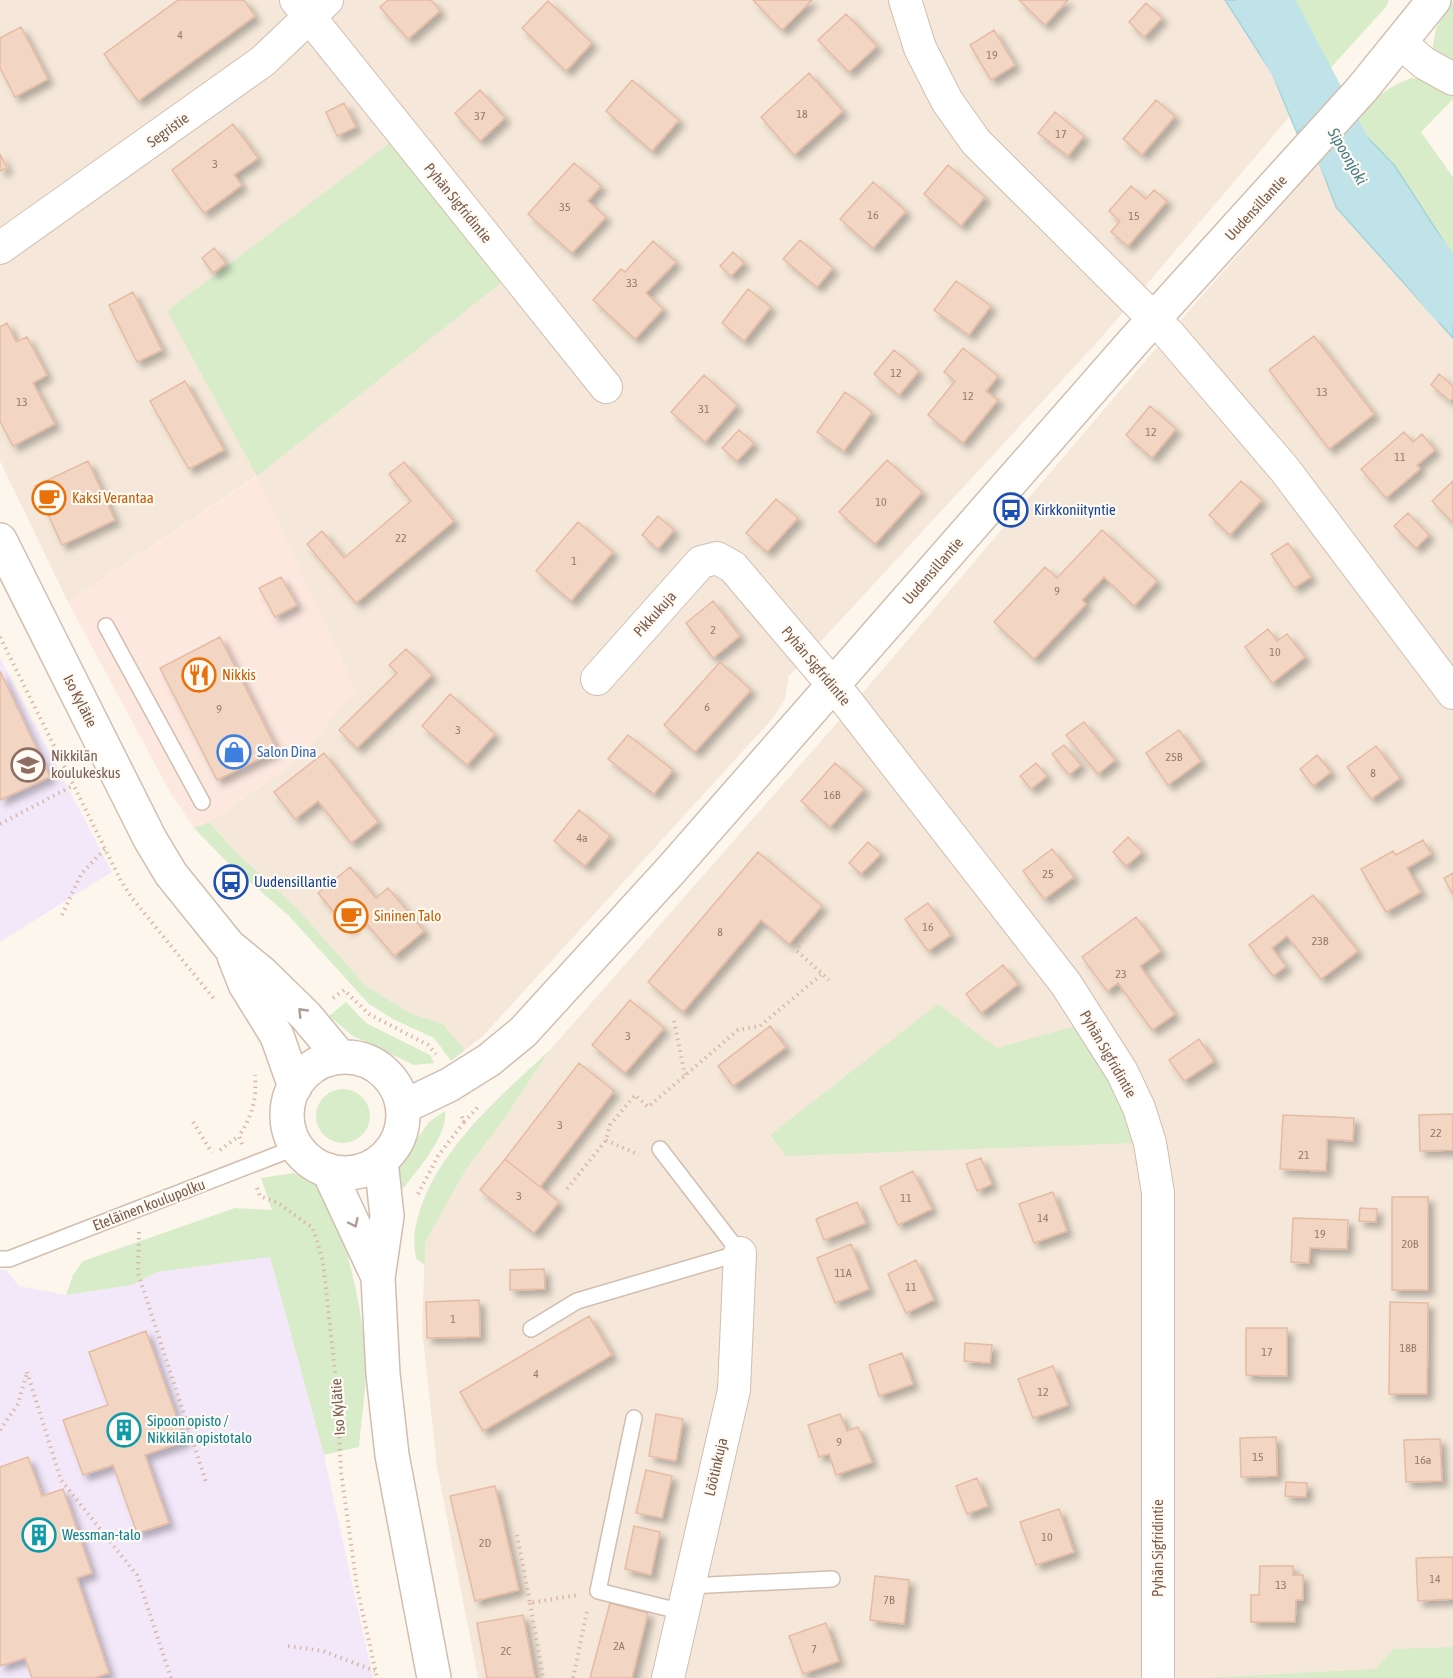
<svg xmlns="http://www.w3.org/2000/svg" width="1453" height="1678" font-family="'Asap Condensed',sans-serif">
<style>
.residential{fill:#f5e8da}
.commercial{fill:#fde8e0}
.education{fill:#f3e8fa}
.green{fill:#d8ecc9}
.water{fill:#bfe3e8;stroke:#a5d3da;stroke-width:1.5}
.lines{fill:none;stroke-linecap:round;stroke-linejoin:round}
.river{stroke:#bfe3e8;stroke-width:56}
.building{fill:#f3d5c3;stroke:#e6bba3;stroke-width:1.5;filter:url(#shadow)}
.service-casing{stroke:#d1beb0;stroke-width:18}
.minor-casing{stroke:#d1beb0;stroke-width:34}
.tertiary-casing{stroke:#d1beb0;stroke-width:36}
.path{stroke:#d9b8a5;stroke-width:4;stroke-dasharray:1.5 4.5;stroke-linecap:butt}
.service{stroke:#fff;stroke-width:15}
.minor{stroke:#fff;stroke-width:32}
.tertiary{stroke:#fff;stroke-width:33}
.oneway{stroke:#af9d94}
.labels{text-anchor:middle;stroke-width:4.5;stroke-linejoin:round;paint-order:stroke}
.number-label{font-size:12px;fill:#987a6a}
.street-label{font-size:15px;fill:#7a5c4d;stroke:#fffaf3}
.food-label{font-size:15px;fill:#c56008;stroke:#fffaf3;text-anchor:start}
.transit-label{font-size:15px;fill:#164399;stroke:#fffaf3;text-anchor:start}
.shop-label{font-size:15px;fill:#366cbe;stroke:#fffaf3;text-anchor:start}
.education-label{font-size:15px;fill:#785e54;stroke:#fffaf3;text-anchor:start}
.culture-label{font-size:15px;fill:#0d838f;stroke:#fffaf3;text-anchor:start}
.water-label{font-size:16px;font-style:italic;fill:#437c86;stroke:#fffaf3}
</style>
<defs>
<filter id="shadow"><feDropShadow dx="5.5" dy="5.5" stdDeviation="3" flood-color="#0004"/></filter>
</defs>
<rect width="100%" height="100%" fill="#fdf6ec"/>
<path class="residential" d="M0,0H1225L1272,73L1290,116L1101,338L789,676L785,699L774,717L483,1036L465,1050L443,1024L410,1013L366,986L296,907L235,851L209,822L294,763L256,476L68,602L0,461Z
M1319,162L1337,207L1453,338V1678H478L437,1467L422,1329L425,1243L466,1169L500,1125L550,1050L843,716L1146,360Z"/>
<path class="commercial" d="M257,476L356,691L294,763L209,822L194,828L170,792L68,602Z"/>
<path class="education" d="M0,658L112,872L0,942Z
M270,1257L324,1455L373,1678H0V1270H6L19,1286L66,1295L132,1285L157,1272Z"/>
<path class="green" d="M1286,0H1389L1386,7L1325,74Z
M1453,2V76L1432,52L1436,28Z
M1411,78L1426,79L1453,92V99L1421,132L1453,177V256L1346,131C1366,107 1381,89 1411,78Z
M390,143L502,282L257,476L167,311Z
M209,822L235,851L296,907L366,986L410,1013L443,1024L465,1050L451,1061L434,1038L393,1019L369,1004L288,915L226,861L194,828Z
M346,1002L366,1023L430,1055L434,1063L414,1065L353,1036L329,1016Z
M938,1004L997,1048L1079,1025L1111,1073L1134,1143L786,1156L770,1135Z
M550,1050L500,1125L466,1169L425,1243V1265L416,1259C415,1250 413,1240 415,1231C426,1159 499,1097 550,1050Z
M316 1116a27 27 0 1 1 54 0a27 27 0 1 1-54 0Z
M445,1111C449,1136 413,1175 398,1195V1166L429,1122Z
M294,1173C300,1176 310,1178 315,1183C343,1207 366,1327 366,1365C366,1392 361,1420 359,1447L324,1455L270,1257L157,1272L132,1285L66,1295L73,1275L83,1261L235,1208L272,1210L261,1178Z
M1453,1647V1678H1204L1375,1669L1394,1649Z"/>
<path class="water" d="M1225,0H1286L1334,89L1297,133L1272,73Z
M1346,130L1367,137L1395,166L1453,256V338L1336,207L1319,162Z"/>
<g class="lines">
<path class="river" d="M1264,0L1356,175L1453,298"/>
</g>
<path class="building" d="M178,0H244L255,16L138,101L104,54Z
M388,0H431L440,11L408,39L380,7Z
M753,0H812L782,30Z
M1019,0H1068L1045,25Z
M548,1L592,43L566,71L522,28Z
M1146,3L1162,18L1144,37L1129,22Z
M846,14L877,46L849,72L818,40Z
M21,27L48,79L15,97L0,68V38Z
M994,30L1015,65L991,80L970,45Z
M809,73L843,111L794,155L761,117Z
M632,80L679,120L652,151L606,111Z
M480,90L505,118L480,141L455,113Z
M1156,100L1175,116L1142,155L1123,139Z
M344,103L356,127L337,136L326,112Z
M1055,112L1084,136L1068,156L1038,133Z
M233,124L258,158L234,175L242,185L204,213L172,170Z
M0,154L7,168L0,171Z
M574,163L601,186L588,201L606,217L572,253L528,214Z
M948,165L985,197L961,226L924,194Z
M873,182L906,211L873,248L840,219Z
M1131,186L1146,199L1154,190L1167,201L1128,246L1111,232L1120,221L1109,211Z
M800,240L833,268L817,287L783,259Z
M653,241L676,262L646,293L663,309L635,339L593,300L621,269L625,272Z
M214,248L226,263L213,273L202,258Z
M733,252L744,263L731,276L720,266Z
M956,281L991,306L969,335L934,310Z
M748,289L771,307L744,341L722,323Z
M133,292L162,350L137,362L109,305Z
M7,323L16,342L27,337L47,375L33,383L55,424L13,446L0,421V327Z
M1314,336L1374,414L1329,449L1269,370Z
M963,348L998,376L986,391L998,400L963,443L928,415L955,381L944,372Z
M894,350L919,371L899,395L874,374Z
M1439,374L1453,386V398L1450,401L1431,385Z
M704,375L737,405L705,442L671,412Z
M185,381L224,450L189,469L150,401Z
M845,392L872,412L844,451L817,432Z
M1150,406L1176,429L1152,458L1126,435Z
M739,430L754,443L737,461L722,448Z
M1404,432L1413,442L1422,434L1435,450L1417,465L1420,469L1386,498L1361,469Z
M887,460L922,492L875,544L839,512Z
M88,461L115,520L62,545L35,486Z
M404,462L454,521L356,603L307,544L322,531L344,558L411,501L389,474Z
M1241,481L1262,500L1230,535L1209,515Z
M1453,481V523L1432,501Z
M776,499L798,518L767,552L746,533Z
M1408,513L1429,535L1416,548L1394,526Z
M658,516L674,530L658,549L642,535Z
M578,522L613,552L571,601L536,571Z
M1102,530L1157,581L1134,606L1104,577L1082,600L1086,604L1034,659L994,622L1045,567L1057,578Z
M1288,543L1311,577L1294,588L1271,554Z
M281,577L297,605L275,617L259,588Z
M713,601L740,636L713,658L686,623Z
M1268,629L1277,641L1287,634L1305,657L1272,683L1245,647Z
M220,637L277,750L217,780L160,668Z
M406,649L432,675L357,748L339,730L397,673L389,665Z
M720,662L751,690L695,752L664,725Z
M0,671L50,777L0,800Z
M450,694L495,734L467,765L422,726Z
M1084,722L1115,760L1098,774L1066,735Z
M1179,730L1201,761L1168,785L1146,753Z
M628,735L673,770L654,794L608,759Z
M1064,745L1081,765L1069,775L1052,754Z
M1376,746L1400,778L1371,799L1347,767Z
M324,753L378,822L351,843L318,801L295,819L274,792Z
M1317,755L1331,772L1313,786L1300,769Z
M835,763L864,789L830,827L801,801Z
M1036,763L1047,776L1031,789L1020,776Z
M579,810L610,836L585,866L554,841Z
M1128,837L1142,852L1126,866L1113,852Z
M1423,840L1431,854L1407,868L1421,892L1386,912L1361,869L1393,851L1396,855Z
M868,842L881,854L861,874L849,863Z
M1052,849L1074,877L1044,899L1023,871Z
M758,852L822,906L789,944L761,920L683,1012L648,982Z
M350,867L376,898L388,888L424,931L394,956L361,917L348,929L318,893Z
M1453,873V895L1444,878Z
M1313,895L1358,951L1321,979L1287,936L1272,948L1286,966L1273,976L1249,945Z
M928,903L951,935L928,951L905,919Z
M1136,917L1161,951L1140,966L1175,1014L1152,1030L1118,983L1107,991L1082,957Z
M1003,965L1018,984L981,1013L966,994Z
M630,1000L664,1028L625,1073L592,1045Z
M770,1026L786,1047L733,1086L718,1066Z
M1199,1039L1214,1061L1184,1081L1169,1060Z
M579,1063L614,1091L540,1187L505,1159Z
M1453,1114V1150L1420,1151L1419,1115Z
M1283,1115L1354,1118L1353,1141L1327,1139L1326,1171L1280,1169Z
M981,1158L992,1184L977,1191L966,1164Z
M505,1159L559,1202L534,1233L480,1190Z
M913,1171L932,1209L898,1225L880,1187Z
M1053,1192L1067,1231L1034,1243L1019,1204Z
M1392,1197H1428V1290H1392Z
M857,1202L866,1223L824,1240L816,1219Z
M1360,1208L1377,1209L1376,1222L1359,1221Z
M1293,1218L1348,1220L1347,1249L1310,1248L1309,1263L1291,1262Z
M851,1244L869,1289L835,1303L817,1258Z
M916,1260L934,1300L906,1313L888,1274Z
M544,1269L545,1289L510,1290V1270Z
M479,1300L480,1337L427,1338L426,1302Z
M1390,1302L1428,1303L1427,1394H1389Z
M589,1316L612,1355L483,1431L460,1392Z
M1246,1328H1287V1376L1246,1375Z
M146,1331L185,1441L145,1455L169,1523L137,1533L113,1465L83,1475L63,1420L108,1405L89,1352Z
M965,1343L992,1345L990,1363L964,1361Z
M902,1353L913,1384L879,1396L869,1365Z
M1053,1366L1068,1405L1033,1418L1018,1379Z
M656,1414L683,1419L676,1461L649,1456Z
M840,1414L847,1431L858,1427L872,1462L836,1475L829,1454L819,1457L808,1425Z
M1276,1437L1277,1476L1241,1477L1240,1438Z
M1440,1439L1442,1481L1406,1482L1404,1440Z
M28,1457L42,1496L63,1489L92,1573L77,1578L109,1673L94,1678H32L25,1658L0,1666V1467Z
M646,1470L672,1476L662,1518L636,1513Z
M977,1478L988,1506L967,1514L956,1486Z
M1286,1482L1307,1483L1306,1497L1285,1496Z
M495,1486L519,1590L475,1601L450,1496Z
M1059,1509L1074,1552L1036,1565L1020,1522Z
M634,1526L660,1532L651,1575L625,1569Z
M1453,1557V1599L1418,1601L1416,1558Z
M1260,1566H1293V1575H1303V1600H1296L1295,1622H1251V1595H1259Z
M875,1576L909,1580L904,1624L870,1620Z
M610,1603L648,1613L632,1678H590Z
M523,1615L535,1678H487L477,1623Z
M826,1623L839,1661L803,1674L789,1636Z"/>
<g class="lines">
<g class="service-casing">
<path id="service" d="M106,626L202,802
M0,1259H9L297,1147
M531,1329L577,1301L740,1253L660,1149
M634,1418L598,1591L683,1612
M689,1586L832,1579"/>
</g>
<g class="minor-casing">
<path id="minor" d="M296,0L606,387
M905,0L920,48L947,101L976,142L1168,333L1285,470L1453,693
M1400,42L1424,63L1453,79
M0,248L263,61L327,0
M597,679L701,562L717,558L733,567L844,698L1066,984L1122,1072L1139,1108L1150,1143L1158,1193V1678
M668,1678L734,1390L740,1253"/>
</g>
<g class="tertiary-casing">
<path id="tertiary" d="M0,540L150,839L171,874L229,946L262,973L306,1016L340,1057
M234,956L245,984L277,1036L295,1087
M287 1115a58 58 0 1 1 116 0a58 58 0 1 1-116 0Z
M403,1107L449,1085L489,1060L523,1032L671,870L1133,342L1362,89L1434,0
M381,1161L387,1216L378,1278L383,1374L392,1455L434,1678
M328,1170L378,1277"/>
</g>
<path class="path" d="M0,637L121,881L132,898L215,1000
M0,824L74,785
M62,915L81,874L105,849
M805,935L797,951L829,980
M333,998L344,990L369,1014L428,1045L436,1054
M674,1021L685,1075
M193,1122L212,1153
M464,1122L478,1107
M606,1140L639,1155
M242,1144L239,1136C252,1116 257,1099 255,1075
M220,1150L239,1136
M257,1188L260,1196L278,1203L313,1228L323,1262L337,1389L341,1472L357,1587L377,1678
M567,1189L606,1140L610,1125L635,1095L648,1107L738,1030L760,1026L821,975
M418,1194L438,1156L464,1122L461,1114
M139,1232L138,1273L207,1485
M27,1372L61,1480L137,1575L171,1678
M0,1430L18,1404L27,1373
M517,1535L530,1603L577,1595
M530,1603L543,1678
M288,1646L323,1651L375,1671
M573,1678L587,1611"/>
<use href="#service" class="service"/>
<use href="#minor" class="minor"/>
<use href="#tertiary" class="tertiary"/>
</g>
<defs><path id="oneway-chevron" d="M-2-3.5L2.5 0L-2 3.5" fill="none" stroke-width="1.6" stroke-linecap="round" stroke-linejoin="round" transform="scale(1.5)"/></defs>
<g class="oneway">
<use href="#oneway-chevron" transform="translate(302 1012) rotate(-134)"/>
<use href="#oneway-chevron" transform="translate(354 1223) rotate(65)"/>
</g>
<defs>
<g id="cafe-ring" transform="scale(1.725)"><circle r="9.5" fill="#fffaf3" stroke="#e8710a" stroke-width="1.5"/><path d="M-5.5-4.5H6V0H3Q3 3.5 0 3.5H-2.5Q-5.5 3.5-5.5 0ZM3-3.2v2h1.7v-2ZM-6 4.5H4V6H-6Z" fill="#e8710a"/></g>
<g id="bus-ring" transform="scale(1.725)"><circle r="9.5" fill="#fffaf3" stroke="#1a4fb4" stroke-width="1.5"/><path d="M-5-6H5V4H4V6H2V4H-2V6H-4V4H-5ZM-3.5-4V0h7V-4ZM-3.5 1.2v1.5H-2V1.2ZM2 1.2v1.5H3.5V1.2Z" fill="#1a4fb4"/></g>
<g id="restaurant-ring" transform="scale(1.725)"><circle r="9.5" fill="#fffaf3" stroke="#e8710a" stroke-width="1.5"/><path d="M-5-6h1v4h1v-4h1v4h1v-4h1v5L-1.5 .5V6h-2V.5L-5-1ZM5-6V6H3V1.5H1.5Q1.5-4 5-6Z" fill="#e8710a"/></g>
<g id="shop-ring" transform="scale(1.725)"><circle r="9.5" fill="#fffaf3" stroke="#3f7fe0" stroke-width="1.5"/><path d="M-5-2.5h2.3a2.7 3.5 0 0 1 5.4 0H5L5.5 6h-11ZM-1.5-2.5h3a1.5 2.3 0 0 0-3 0Z" fill="#3f7fe0"/></g>
<g id="school-ring" transform="scale(1.725)"><circle r="9.5" fill="#fffaf3" stroke="#8d6e63" stroke-width="1.5"/><path d="M0-5L7-2L0 1L-7-2ZM-4 1L0 2.5L4 1V4Q0 6-4 4Z" fill="#8d6e63"/></g>
<g id="building-ring" transform="scale(1.725)"><circle r="9.5" fill="#fffaf3" stroke="#0f9aa8" stroke-width="1.5"/><path d="M-4-6H4V6H1V3H-1V6H-4ZM-2.5-4.3h1.7v1.8h-1.7ZM.8-4.3h1.7v1.8H.8ZM-2.5-1h1.7V.8h-1.7ZM.8-1h1.7V.8H.8Z" fill="#0f9aa8"/></g>
</defs>
<g fill-rule="evenodd">
<use href="#cafe-ring" x="49" y="498"/>
<use href="#bus-ring" x="1011" y="510"/>
<use href="#restaurant-ring" x="199" y="675"/>
<use href="#shop-ring" x="234" y="752"/>
<use href="#school-ring" x="28" y="765"/>
<use href="#bus-ring" x="231" y="882"/>
<use href="#cafe-ring" x="351" y="916"/>
<use href="#building-ring" x="124" y="1430"/>
<use href="#building-ring" x="39" y="1535"/>
</g>
<g class="labels">
<g class="number-label">
<text x="180" y="39">4</text>
<text x="992" y="59">19</text>
<text x="802" y="118">18</text>
<text x="480" y="120">37</text>
<text x="1061" y="138">17</text>
<text x="215" y="168">3</text>
<text x="565" y="211">35</text>
<text x="873" y="219">16</text>
<text x="1134" y="220">15</text>
<text x="632" y="287">33</text>
<text x="896" y="377">12</text>
<text x="1322" y="396">13</text>
<text x="968" y="400">12</text>
<text x="22" y="406">13</text>
<text x="704" y="413">31</text>
<text x="1151" y="436">12</text>
<text x="1400" y="461">11</text>
<text x="881" y="506">10</text>
<text x="401" y="542">22</text>
<text x="574" y="565">1</text>
<text x="1057" y="595">9</text>
<text x="713" y="634">2</text>
<text x="1275" y="656">10</text>
<text x="707" y="711">6</text>
<text x="219" y="713">9</text>
<text x="458" y="734">3</text>
<text x="1174" y="761">25B</text>
<text x="1373" y="777">8</text>
<text x="832" y="799">16B</text>
<text x="582" y="842">4a</text>
<text x="1048" y="878">25</text>
<text x="928" y="931">16</text>
<text x="720" y="936">8</text>
<text x="1320" y="945">23B</text>
<text x="1121" y="978">23</text>
<text x="628" y="1040">3</text>
<text x="560" y="1129">3</text>
<text x="1436" y="1137">22</text>
<text x="1304" y="1159">21</text>
<text x="519" y="1200">3</text>
<text x="906" y="1202">11</text>
<text x="1043" y="1222">14</text>
<text x="1320" y="1238">19</text>
<text x="1410" y="1248">20B</text>
<text x="843" y="1277">11A</text>
<text x="911" y="1291">11</text>
<text x="453" y="1323">1</text>
<text x="1408" y="1352">18B</text>
<text x="1267" y="1356">17</text>
<text x="536" y="1378">4</text>
<text x="1043" y="1396">12</text>
<text x="839" y="1446">9</text>
<text x="1258" y="1461">15</text>
<text x="1423" y="1464">16a</text>
<text x="1047" y="1541">10</text>
<text x="485" y="1547">2D</text>
<text x="1435" y="1583">14</text>
<text x="1281" y="1589">13</text>
<text x="889" y="1604">7B</text>
<text x="619" y="1650">2A</text>
<text x="814" y="1653">7</text>
<text x="506" y="1655">2C</text>
</g>
<g class="street-label">
<text transform="translate(168 130) rotate(-36)" y="5">Segristie</text>
<text transform="translate(458 203) rotate(51)" y="5">Pyhän Sigfridintie</text>
<text transform="translate(1256 208) rotate(-47)" y="5">Uudensillantie</text>
<text transform="translate(933 571) rotate(-49)" y="5">Uudensillantie</text>
<text transform="translate(655 614) rotate(-48)" y="5">Pikkukuja</text>
<text transform="translate(816 666) rotate(50)" y="5">Pyhän Sigfridintie</text>
<text transform="translate(80 701) rotate(63)" y="5">Iso Kylätie</text>
<text transform="translate(1108 1054) rotate(60)" y="5">Pyhän Sigfridintie</text>
<text transform="translate(149 1205) rotate(-21)" y="5">Eteläinen koulupolku</text>
<text transform="translate(338 1407) rotate(-94)" y="5">Iso Kylätie</text>
<text transform="translate(716 1467) rotate(-77)" y="5">Löötinkuja</text>
<text transform="translate(1158 1548) rotate(-90)" y="5">Pyhän Sigfridintie</text>
</g>
<g class="food-label">
<text x="72" y="503">Kaksi Verantaa</text>
<text x="222" y="680">Nikkis</text>
<text x="374" y="921">Sininen Talo</text>
</g>
<g class="transit-label">
<text x="1034" y="515">Kirkkoniityntie</text>
<text x="254" y="887">Uudensillantie</text>
</g>
<g class="shop-label">
<text x="257" y="757">Salon Dina</text>
</g>
<g class="education-label">
<text x="51" y="761">Nikkilän<tspan x="51" dy="17">koulukeskus</tspan></text>
</g>
<g class="culture-label">
<text x="147" y="1426">Sipoon opisto /<tspan x="147" dy="17">Nikkilän opistotalo</tspan></text>
<text x="62" y="1540">Wessman-talo</text>
</g>
<g class="water-label">
<text transform="translate(1348 156) rotate(60)" y="6">Sipoonjoki</text>
</g>
</g>
</svg>
